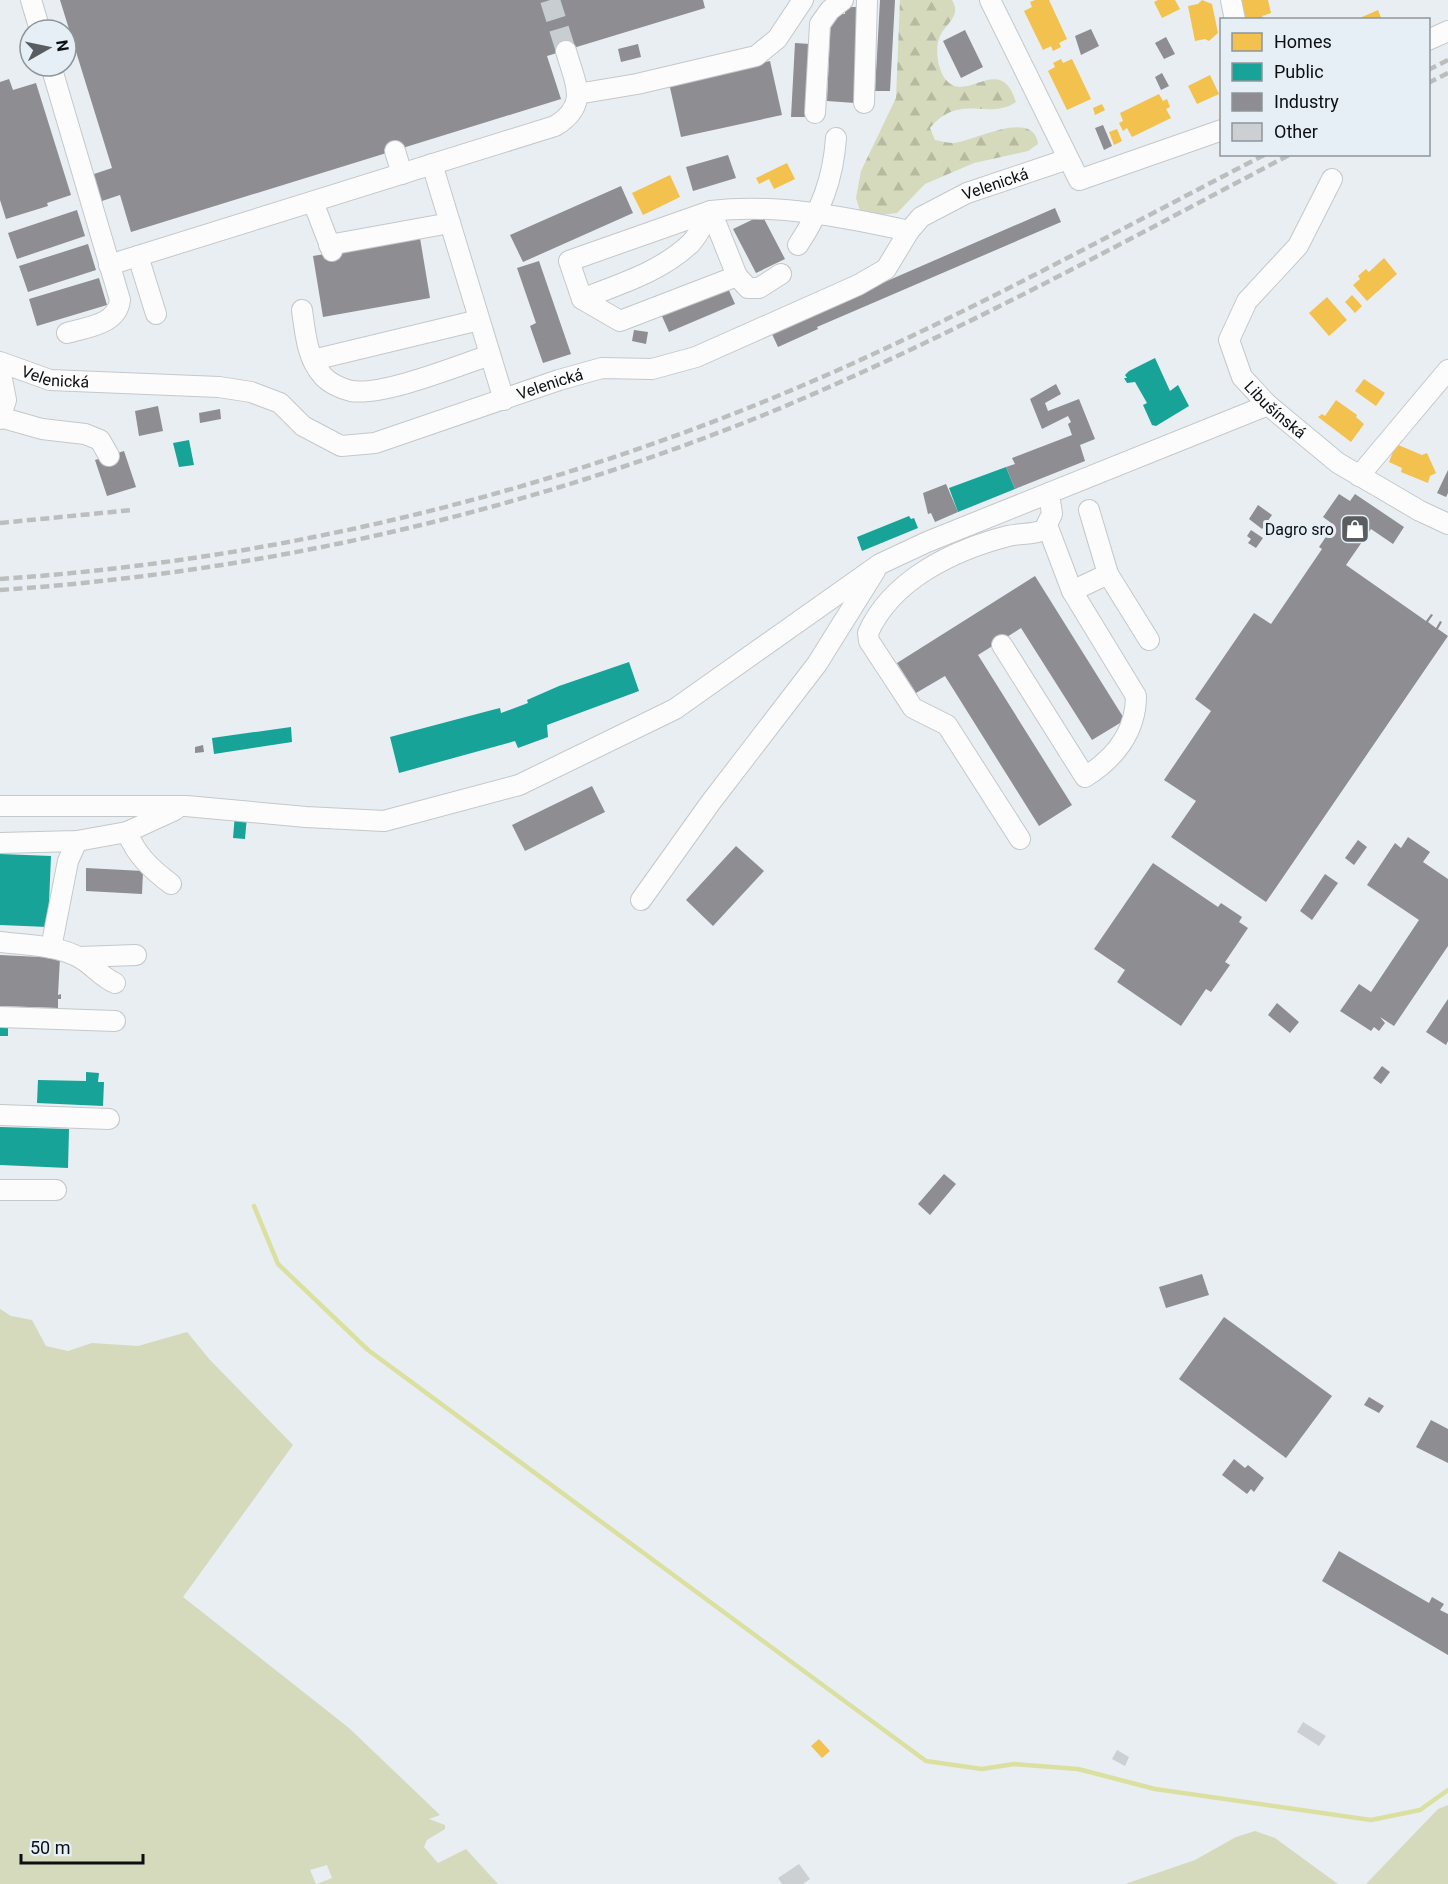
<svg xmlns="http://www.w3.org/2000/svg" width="1448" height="1884" font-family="Roboto,sans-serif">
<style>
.grass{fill:#d5dabc}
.forest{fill:url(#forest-firs)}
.homes{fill:#f2c14e}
.public{fill:#17a398}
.industry{fill:#8d8d92}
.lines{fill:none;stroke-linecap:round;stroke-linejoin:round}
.stream{stroke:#dbe0a0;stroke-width:4.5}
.building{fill:#ccd0d3}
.minor-tunnel{stroke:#c7cdd0;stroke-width:20;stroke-dasharray:20 10;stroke-linecap:butt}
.minor-casing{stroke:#c4c8ca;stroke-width:22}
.minor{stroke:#fcfcfd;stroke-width:20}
.rail{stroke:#bcbebe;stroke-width:4.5;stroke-dasharray:9 4.5;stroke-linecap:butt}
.labels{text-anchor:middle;stroke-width:6;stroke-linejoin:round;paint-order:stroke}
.street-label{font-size:16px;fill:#0c0f11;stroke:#e5eff5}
.poi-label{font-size:16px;fill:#0c0f11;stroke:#e5eff5;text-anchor:end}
</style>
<defs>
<pattern id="forest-firs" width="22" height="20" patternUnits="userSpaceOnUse" patternTransform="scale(1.5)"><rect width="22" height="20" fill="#d5dabc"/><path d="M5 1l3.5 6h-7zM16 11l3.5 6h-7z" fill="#b6baa1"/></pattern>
</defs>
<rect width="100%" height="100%" fill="#e8eef2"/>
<path class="grass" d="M0,1309L11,1316L32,1320L46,1346L68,1351L92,1343L138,1346L187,1332L210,1360L293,1445L183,1597L349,1728L440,1815L429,1819L445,1825V1829L427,1840L424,1847L438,1863L466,1849L498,1884H317L332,1878L327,1865L310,1870L316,1884H0Z
M1448,1805V1884H1366L1438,1809Z
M1255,1831L1275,1838L1338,1884H1125L1195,1860L1236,1837Z"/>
<path class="forest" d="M900,0H952C962,16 946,23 940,36C934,48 938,72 947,81C967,103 1001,52 1016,102C988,121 960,92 930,128L935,140C941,141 948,143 954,143C974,141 1034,108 1038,144L1028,151L974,163L925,184L897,213L870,216L860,211L856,198L861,171L896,98Z"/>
<path class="homes" d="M1035,0H1049L1067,39L1059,43L1061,47L1053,51L1051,46L1043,50L1024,11L1032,7L1030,2Z
M1158,0H1175L1180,9L1162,18L1154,2Z
M1202,0L1212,4L1218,33L1209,41L1205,39L1195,41L1188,6L1198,4Z
M1241,0H1268L1271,13L1262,16L1263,20H1245Z
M1378,10L1382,20H1356L1362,17Z
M1061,59L1063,63L1072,59L1091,99L1067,110L1048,71L1055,67L1053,63Z
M1210,75L1219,94L1197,104L1188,86Z
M1159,94L1163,101L1167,99L1170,107L1166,109L1171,118L1132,137L1127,128L1123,131L1119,123L1123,121L1120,113Z
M1102,104L1105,110L1095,115L1093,108Z
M1117,129L1122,141L1114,145L1109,132Z
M787,163L795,179L774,189L769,179L759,184L756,178Z
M670,175L680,197L643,215L632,193Z
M1384,258L1397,274L1367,301L1353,285L1360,279L1358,276L1366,269L1369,272Z
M1352,295L1362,306L1355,313L1345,302Z
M1327,297L1347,320L1329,336L1309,313Z
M1364,379L1385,393L1376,406L1355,391Z
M1336,400L1357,415L1356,417L1364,424L1351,442L1318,417L1322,414L1325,416Z
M1396,444L1422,455L1427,453L1436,473L1430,476L1428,483L1401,472L1402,468L1389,462Z
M819,1739L830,1751L822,1758L811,1746Z"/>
<path class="public" d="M1155,358L1170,391L1178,385L1189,406L1156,426L1152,425L1143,405L1147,403L1135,382L1127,383L1124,378H1127L1125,375L1129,371Z
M189,440L194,465L179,467L173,443Z
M1006,467L1015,489L958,512L949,488Z
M909,516L911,519L914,518L918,528L862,551L857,537Z
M629,662L639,691L547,725L548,737L518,748L515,741L399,773L390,737L492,710L500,708L501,713L528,703L527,700L559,686Z
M291,727L292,742L214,754L212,738Z
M235,814L247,816L245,839L233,838Z
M0,854L51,856L48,927L0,925Z
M0,1025H8V1036H0Z
M86,1072L99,1073L98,1082H104L103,1106L37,1103L38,1080L86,1081Z
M0,1127L69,1129L68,1168L0,1165Z"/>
<path class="industry" d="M60,0H703L705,8L547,56L561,99L131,232L120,195L96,203L88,176L112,168Z
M880,0H895L890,91H875Z
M845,7H860L855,103L827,101L831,13L845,14Z
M1091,29L1099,46L1081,55L1075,36Z
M965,30L983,67L961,78L943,41Z
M1166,37L1175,54L1164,59L1155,43Z
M795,43L810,44L806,117H791Z
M638,44L641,57L621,62L618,49Z
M770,61L782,115L681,137L669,83Z
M1162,73L1169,86L1161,90L1155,77Z
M9,79L13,90L36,83L71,195L47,203L48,206L6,219L0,200V82Z
M1103,125L1112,146L1104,150L1095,128Z
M728,155L736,178L693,191L686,167Z
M621,186L633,213L523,262L510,235Z
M1055,208L1061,222L817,327L818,329L778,347L772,334L811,314Z
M77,210L85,236L17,259L8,233Z
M762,215L785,259L756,273L733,229Z
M420,238L430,298L323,317L313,256Z
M88,244L96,270L28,292L19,266Z
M539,261L571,354L543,363L530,326L536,323L517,268Z
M99,278L107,305L37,326L29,299Z
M727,286L735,304L669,332L661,314Z
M634,330L648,332L646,344L632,341Z
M1056,384L1061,394L1045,403L1048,411L1079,399L1095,439L1080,445L1085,461L1015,489L1006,467L1015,464L1012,458L1072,435L1068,424L1071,422L1068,416L1042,429L1030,399Z
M158,406L163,431L139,436L135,411Z
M220,409L221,419L200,423L199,413Z
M124,451L136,487L107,496L95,460Z
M1448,470V493L1446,497L1437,493Z
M946,484L958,512L935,522L931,513L928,514L923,493Z
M1339,494L1350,501L1355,494L1404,527L1393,544L1371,529L1346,565L1426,621L1431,614L1433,615L1428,622L1436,628L1440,621L1442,622L1438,629L1448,636L1266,902L1171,837L1196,801L1164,780L1211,711L1195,699L1254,613L1271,624L1322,549L1319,547L1334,525L1323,517Z
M1258,505L1272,515L1262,529L1249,519Z
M1251,530L1263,538L1256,548L1248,543L1251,539L1247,536Z
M1035,576L1125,720L1092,740L1021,628L978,655L1072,805L1039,826L945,676L916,693L897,663Z
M203,745L204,752L195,753V747Z
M592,786L605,812L525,851L512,825Z
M1408,837L1430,852L1423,862L1448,879V946L1394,1026L1380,1017L1385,1023L1379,1031L1374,1027L1371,1031L1340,1011L1359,984L1371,992L1419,920L1367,885L1395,843L1401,848Z
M1358,840L1367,847L1354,865L1345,858Z
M736,846L764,871L713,926L686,900Z
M1153,863L1218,907L1221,903L1242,917L1239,922L1248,928L1225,962L1230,965L1211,992L1206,989L1181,1026L1117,982L1125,970L1094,949Z
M86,868L143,871L142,894L86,891Z
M1325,874L1338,883L1312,920L1300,911Z
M0,955L60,958L58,995L61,994V999H58V1008L0,1006Z
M1448,999V1041L1446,1045L1426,1032Z
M1277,1003L1299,1022L1290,1033L1268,1015Z
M1382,1066L1390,1072L1381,1084L1373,1078Z
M944,1174L956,1184L930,1215L918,1204Z
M1202,1274L1209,1295L1166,1308L1159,1287Z
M1224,1317L1332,1396L1286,1458L1179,1379Z
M1369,1397L1384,1406L1379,1413L1364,1405Z
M1431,1420L1448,1429V1463L1416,1447Z
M1234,1459L1245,1468L1248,1465L1264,1478L1254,1492L1251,1489L1247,1494L1222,1475Z
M1339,1551L1429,1603L1432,1597L1444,1604L1440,1610L1448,1614V1655L1322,1581Z"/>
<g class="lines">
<path class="stream" d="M254,1206L278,1264L368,1350L926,1761L982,1769L1014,1764L1078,1769L1155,1789L1371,1820L1420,1810L1448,1790"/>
</g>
<path class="building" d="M1303,1722L1326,1736L1319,1746L1297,1732Z
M1117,1750L1129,1757L1125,1766L1112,1759Z
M799,1864L810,1879L803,1884H782L778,1878Z"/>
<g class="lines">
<path class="minor-tunnel" d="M550,0L566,51"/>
<g class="minor-casing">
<g id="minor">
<path d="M31,0L40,30"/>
<path d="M990,0L1079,180L1222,130"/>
<path d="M1231,0L1235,20"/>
<path d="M1428,40L1448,31"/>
<path d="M51,66L120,300C117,325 87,327 67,333"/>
<path d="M577,94L637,84L756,56L777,39L803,0"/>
<path d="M864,103L867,0"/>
<path d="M815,113L820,24L830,10L843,0"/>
<path d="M395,151L402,174"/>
<path d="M432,164L504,400"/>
<path id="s1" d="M1332,179L1298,246L1247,301L1229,340L1242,377L1268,405L1338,463L1420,511L1448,524"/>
<path d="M313,202L332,251"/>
<path d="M711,211L737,276L620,321L582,299L569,261L711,211C776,203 845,217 909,231"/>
<path d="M329,245L450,223"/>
<path d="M798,245C821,210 833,180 836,138"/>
<path d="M138,256L156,314"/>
<path d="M109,265L555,126C590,105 575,83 566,51"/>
<path d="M737,276L748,288H759L781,274"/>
<path d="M582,299C619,284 661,272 691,243C699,234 705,221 711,211"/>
<path d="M302,310C305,332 307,359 323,376C329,383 342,389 351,391C384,396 457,366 490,355"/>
<path d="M313,360L479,320"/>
<path id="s2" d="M0,362L50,380L219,387L251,392L280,403L303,426L341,446L375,443L559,380L602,368L652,369L696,357L858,285L886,269L909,231L921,217L967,193L1068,159"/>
<path d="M0,369L6,400L0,419"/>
<path d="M0,417L42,429L85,434L100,440L109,456"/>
<path d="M1359,476L1448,370"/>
<path d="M1089,510L1108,574L1149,640"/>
<path d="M1072,591L1108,574"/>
<path d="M1002,645L1085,777C1114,759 1136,732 1136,696L1072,591L1047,525"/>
<path d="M0,806H186L306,817L384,821L519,785L675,709L880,564L927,542L1268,405"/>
<path d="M1020,839L947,725L913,708L869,641L868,633C892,579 954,550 1008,536C1020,533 1032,535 1044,530L1052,514L1049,493"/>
<path d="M0,843L77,841L127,832"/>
<path d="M171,884C151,869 136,855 127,832L175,810"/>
<path d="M641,900L711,802L817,664L875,571"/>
<path d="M0,942C25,945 58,945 80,958C93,965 101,977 115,983"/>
<path d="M51,948L68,861L77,841"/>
<path d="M80,957L136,955"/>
<path d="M0,1017L115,1021"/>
<path d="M0,1115L109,1119"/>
<path d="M0,1190H56"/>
</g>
</g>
<use href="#minor" class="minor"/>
<path class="rail" d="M1428,70L1448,60
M1428,83L1448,73
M0,523L132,510
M0,579C276,560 545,495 799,387C959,319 1111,234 1266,154
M0,590C265,572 525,512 771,412C949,338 1120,244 1291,154"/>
</g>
<defs>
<g id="shop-square" transform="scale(1.5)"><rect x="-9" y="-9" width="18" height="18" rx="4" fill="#595d60" stroke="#e5eff5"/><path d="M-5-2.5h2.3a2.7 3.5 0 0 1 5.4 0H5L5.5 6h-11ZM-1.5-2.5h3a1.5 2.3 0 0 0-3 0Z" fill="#fff"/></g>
</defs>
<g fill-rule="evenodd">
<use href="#shop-square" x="1355" y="529"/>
</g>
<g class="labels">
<g class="street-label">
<text dy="6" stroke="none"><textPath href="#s2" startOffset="1084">Velenická</textPath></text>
<text dy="6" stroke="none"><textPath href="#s2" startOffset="58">Velenická</textPath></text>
<text dy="6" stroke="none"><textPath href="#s2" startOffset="580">Velenická</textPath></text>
<text dy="6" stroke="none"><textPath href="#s1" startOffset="279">Libušínská</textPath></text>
</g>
<g class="poi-label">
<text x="1334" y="535">Dagro sro</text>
</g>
</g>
<rect x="1220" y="18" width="210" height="138" fill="#e5eff5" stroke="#8e959a" stroke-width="1.5"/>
<rect x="1232" y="33" width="30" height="18" fill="#f2c14e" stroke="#8e959a" stroke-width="1.5"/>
<text x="1274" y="48" font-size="18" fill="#0c0f11">Homes</text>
<rect x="1232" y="63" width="30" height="18" fill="#17a398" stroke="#8e959a" stroke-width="1.5"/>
<text x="1274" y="78" font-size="18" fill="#0c0f11">Public</text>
<rect x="1232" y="93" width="30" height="18" fill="#8d8d92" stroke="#8e959a" stroke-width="1.5"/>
<text x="1274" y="108" font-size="18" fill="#0c0f11">Industry</text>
<rect x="1232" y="123" width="30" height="18" fill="#ccd0d3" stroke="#8e959a" stroke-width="1.5"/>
<text x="1274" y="138" font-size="18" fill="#0c0f11">Other</text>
<g transform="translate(48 48) rotate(81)"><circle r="28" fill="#e5eff5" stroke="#8e959a" stroke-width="1.5"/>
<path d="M0-4.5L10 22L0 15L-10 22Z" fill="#595d60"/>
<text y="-9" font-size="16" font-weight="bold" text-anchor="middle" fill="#0c0f11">N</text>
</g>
<path d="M21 1854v9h122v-9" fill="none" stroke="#0c0f11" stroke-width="3"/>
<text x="30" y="1854" font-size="18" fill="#0c0f11" stroke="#e5eff5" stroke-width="4.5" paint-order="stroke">50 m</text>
</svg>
